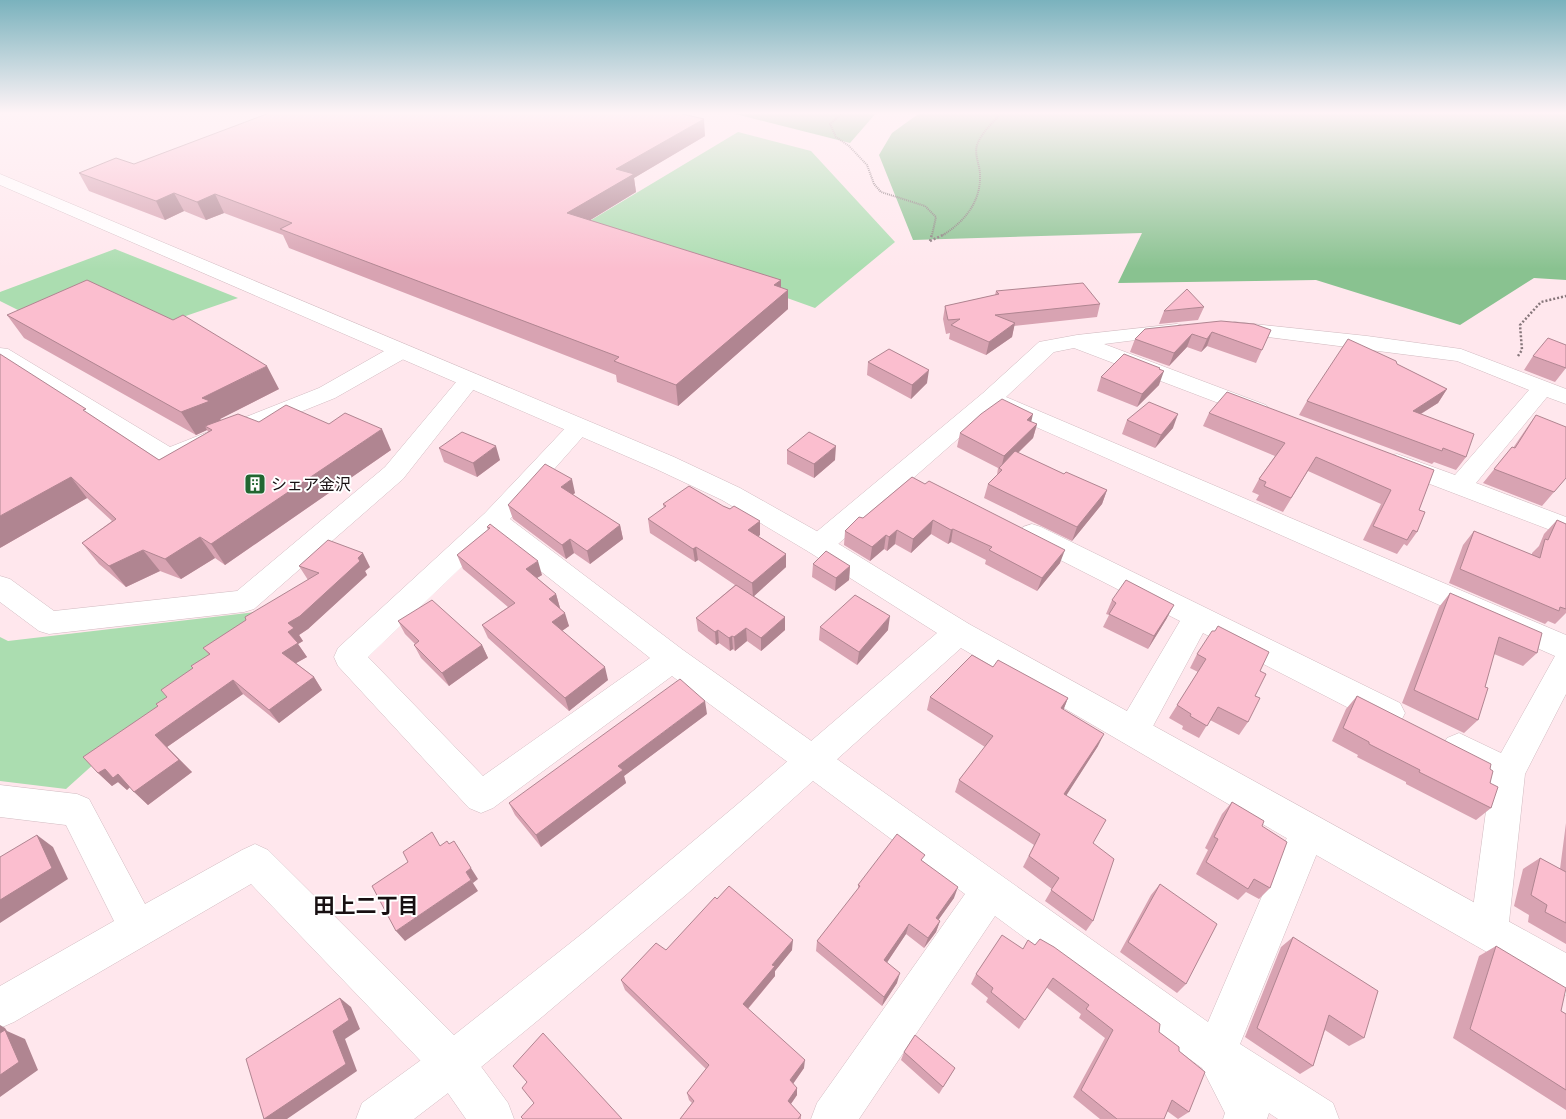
<svg xmlns="http://www.w3.org/2000/svg" width="1566" height="1119" font-family="'Sofia Sans Condensed','Noto Sans JP',sans-serif">
<style>
.green{fill:#abddb0}
.forest{fill:#89c290}
.lines{fill:none;stroke-linecap:round;stroke-linejoin:round}
.minor-casing{stroke:#d2bbc1;stroke-width:1}
.tertiary-casing{stroke:#d2bbc1;stroke-width:1}
.path-far1{stroke:#86767a;stroke-width:2;stroke-dasharray:1 1;stroke-linecap:butt}
.path{stroke:#86767a;stroke-width:2.5;stroke-dasharray:2 2;stroke-linecap:butt}
.minor{fill:#fff;fill-rule:evenodd}
.tertiary{fill:#fff;fill-rule:evenodd}
.wall{fill:#d8a3b2}
.shaded-wall{fill:#b08591}
.building{fill:#fbbecf;stroke:#b08591}
.labels{text-anchor:middle;stroke-width:4;stroke-linejoin:round;paint-order:stroke}
.poi-label{font-size:16px;fill:#181012;stroke:#fff;text-anchor:start}
.near-neighbourhood-label{font-size:21px;font-weight:bold;fill:#181012;stroke:#fff}
</style>
<rect width="100%" height="100%" fill="#ffe7ed"/>
<path class="green" d="M738,132L811,151L895,242L815,308L583,225Z
M115,249L238,298L174,320L26,314L0,301V292Z
M264,611L66,789L0,781V637L8,641Z"/>
<path class="forest" d="M727,112H877L850,143Z
M921,112H1566V280L1534,278L1460,325L1316,280L1118,283L1142,233L913,240L879,155L892,133Z"/>
<g class="lines">
<g class="minor-casing">
<path id="minor" d="M1235,322L1367,336L1461,349L1566,389V404L1547,397L1476,483L1566,517V536L1388,468L1385,462L1388,456L1397,454L1455,475L1529,390L1457,361L1228,332L1225,328L1228,324Z
M1177,324L1184,326L1187,330L1184,334L1104,344L1266,405L1270,410L1266,415L1258,417L1250,415L1074,348L1054,352L1006,397L1566,635V694L1525,774L1508,931L1503,945L1489,950L1475,945L1470,931L1490,781L1447,758L1442,748L1447,738L1459,733L1501,753L1555,656L993,408L829,552L819,555L809,552L805,545L809,538L983,393L1039,342L1077,335Z
M401,345L409,346L412,351L409,356L335,398L168,465L159,463L0,363V348L8,349L170,447L319,388L393,346Z
M470,373L478,375L481,380L403,479L254,609L244,612L49,634L39,631L0,602V576L10,579L54,611L237,591L385,467L462,375Z
M579,420L587,422L591,427L587,432L510,519L683,650L1208,1022L1295,819L1308,814L1321,819L1326,831L1240,1044L1333,1103L1339,1119H1278L1269,1113L1267,1119H1223L1225,1113L1202,1068L995,916L859,1119H811L817,1103L965,894L672,676L493,808L481,813L469,808L338,666L334,657L338,648L485,513L571,422ZM495,535L650,658L483,776L368,657Z
M1032,524L1041,527L1400,703L1405,713L1400,723L1389,727L1378,723L1203,633L1145,741L1133,745L1121,741L1117,731L1121,721L1180,621L1023,541L1019,534L1023,527Z
M0,785L77,794L89,799L145,904L242,850L255,844L268,850L468,1049L508,1103L514,1119H466L438,1079L251,884L14,1022L0,1028V986L114,921L66,825L0,817Z"/>
</g>
<g class="tertiary-casing">
<path id="tertiary" d="M0,174L674,457L740,488L829,538L969,624L1566,953V995L1552,989L1295,843L961,648L687,894L542,1017L469,1077L414,1119H356L362,1103L439,1047L588,929L733,808L937,633L809,552L722,500L656,469L0,185Z"/>
</g>
<path class="path-far1" d="M844,112L830,124L836,137L849,146L867,165L874,184L881,192L925,206L936,217L932,235
M943,235C964,222 981,202 980,175C980,165 974,155 977,145C981,134 990,125 998,117V112"/>
<path class="path" d="M930,241L932,234
M930,241L945,234
M1518,356L1522,350L1520,325L1541,302L1566,296"/>
<use href="#minor" class="minor"/>
<use href="#tertiary" class="tertiary"/>
</g>
<path class="wall" d="M705,136L634,178L636,192L590,220L781,280V288L788,290V309L678,406L617,382L616,375L289,248L283,235L224,213L206,220L184,211L165,220L89,191L79,173L134,164Z
M996,291L1100,304L1097,317L1014,326L1012,337L986,355L949,339L950,333L946,334L943,319L945,306L995,295Z
M1204,307L1198,320L1159,324L1164,311Z
M7,315L279,389L220,419L221,420L259,422L391,450L225,565L215,558L181,579L160,571L126,587L99,564L82,543L112,521L87,498L0,548L89,414L159,460L209,433L207,430L196,435L24,338Z
M1145,329L1271,330L1256,363L1207,346L1201,352L1187,347L1169,366L1130,352L1135,339Z
M1533,356L1566,368L1555,382L1524,370Z
M868,362L927,383L911,399L867,375Z
M1397,364L1447,389L1438,403L1421,414L1466,457L1456,470L1434,462L1432,464L1299,415L1307,401Z
M1160,368L1159,385L1137,407L1097,391L1101,377Z
M1209,413L1434,470L1419,510L1417,532L1407,546L1404,544L1397,554L1363,540L1381,504L1308,471L1283,512L1256,500L1259,495L1252,492L1259,479L1275,456L1203,426Z
M1536,415L1566,478L1542,506L1483,483L1512,447L1513,448L1526,429Z
M1127,420L1173,428L1155,448L1122,434Z
M1031,422L1037,424L1033,438L1018,453L1064,474L1107,490L1102,504L1072,541L984,498L988,484L997,475L998,468L957,447L960,433Z
M439,448L500,460L477,477L444,462Z
M787,450L835,460L814,478L787,464Z
M912,477L1060,563L1037,591L985,564L986,560L951,542L948,544L931,534L911,553L895,544L887,551L884,549L870,561L844,545L845,531L863,518Z
M575,493L573,495L620,525L623,539L590,564L574,553L566,559L513,519L508,505Z
M663,504L723,506L760,521V535L758,536L786,554V567L754,596L785,617V630L761,651L747,641L735,651L733,649L730,651L719,643L716,645L698,631L696,618L735,585L698,560L695,562L650,533L648,519L664,508Z
M1557,520L1566,524V613L1555,624L1548,621L1545,624L1449,583L1463,545L1474,531L1532,555V553L1539,546L1544,534Z
M490,524L542,575L537,578L556,594L560,608L569,626L562,631L608,680L569,711L488,638L482,625L508,607L463,569L457,555L488,530L487,527Z
M813,564L850,566L849,580L835,591L812,577Z
M299,566L370,567L365,571L367,575L308,629L299,635L303,641L298,644L307,657L296,663L314,677L322,690L279,723L243,694L167,747L192,772L148,805L130,787L127,790L118,782L112,786L98,773L158,706L167,697L193,668L191,666L209,655L203,648L308,580Z
M1450,593L1537,653L1523,666L1494,654L1485,687L1478,720L1464,733L1402,703L1439,607Z
M1112,600L1167,618L1148,649L1103,627L1109,615L1106,614Z
M398,621L482,645L488,658L449,686L421,658L414,645L415,644L405,634Z
M820,627L888,630L857,665L819,640Z
M1197,654L1260,671L1255,696L1248,722L1239,735L1210,720L1199,738L1182,729L1183,726L1169,718L1198,672L1190,668Z
M993,667L1068,698L1063,710L1098,746L1066,795L1093,843V921L1086,931L1045,901L1052,889L1023,867L1034,845L955,792L959,780L985,747L927,710L930,697Z
M1357,696L1490,769L1491,808L1476,820L1406,784V782L1357,757L1358,755L1332,741L1346,709Z
M707,714L624,776L626,783L541,847L515,815L509,803Z
M1232,802L1262,826L1270,888L1259,899L1246,892L1238,900L1196,874L1208,850L1205,848L1222,814Z
M1566,823V944L1528,922L1529,915L1514,906L1523,869L1540,858L1560,869Z
M923,861L954,898L938,920L940,921L936,932L924,948L906,934L887,962L897,983L882,1006L816,951L817,941L858,890V885Z
M1160,884L1186,984L1177,993L1120,952L1151,895Z
M717,899L792,950L775,971V976L748,1009L804,1068L793,1084L797,1088V1095L791,1104L801,1115V1119H680L692,1103L689,1100L687,1093L706,1069L625,990L621,980L666,950Z
M1293,937L1364,1038L1349,1046L1325,1030L1313,1066L1300,1074L1245,1037L1281,947Z
M1496,946L1561,1011L1566,1014V1110L1453,1038L1479,956Z
M1023,949L1159,1032L1179,1051L1189,1112L1178,1119L1167,1111L1164,1119H1100L1073,1097L1105,1038L1079,1018L1081,1014L1046,987L1019,1029L986,1002L988,998L971,984L976,974Z
M904,1052L955,1068L939,1094L901,1060Z"/>
<path class="shaded-wall" d="M704,119L705,136L634,178L636,192L571,232L567,213L616,169Z
M174,193L184,211L165,220L156,201Z
M215,194L224,213L206,220L197,202Z
M781,280V296L788,290V309L678,406L676,385L774,285Z
M1015,323L1012,337L986,355L989,342Z
M1212,332L1207,346L1201,352L1207,339Z
M1192,334L1187,347L1169,366L1174,353Z
M267,366L279,389L220,419L223,424L205,426L207,430L196,435L181,412L202,398Z
M1160,368L1156,380L1164,371L1159,385L1137,407L1142,394Z
M929,370L927,383L911,399L912,385Z
M1447,389L1438,403L1404,424L1413,411Z
M1033,414L1030,427L1027,420Z
M1178,414L1173,428L1155,448L1161,435Z
M1037,424L1033,438L1001,469L1004,456Z
M382,429L391,450L225,565L211,544Z
M496,446L500,460L477,477L473,463Z
M836,446L835,460L814,478V464Z
M71,477L87,498L0,548V516Z
M572,479L575,493L564,500L561,487Z
M1107,490L1102,504L1072,541L1077,527Z
M933,520L931,534L911,553L913,539Z
M760,521V535L749,544L748,530Z
M620,525L623,539L590,564L587,551Z
M953,529L951,542L948,544L951,530Z
M897,530L895,544L887,551L889,537Z
M886,535L884,549L870,561L872,547Z
M200,537L215,558L181,579L165,559Z
M570,539L574,553L566,559L562,545Z
M696,547L698,560L695,562L693,549Z
M143,550L160,571L126,587L109,566Z
M1065,550L1060,563L1037,591L1042,578Z
M363,553L370,567L365,571L367,575L308,629L299,635L303,641L298,644L307,657L291,666L282,653L288,632V623Z
M786,554V567L753,597L752,583Z
M538,561L542,575L530,582L526,569Z
M850,566L849,580L835,591L836,578Z
M556,594L560,608L553,613L549,599Z
M1174,605L1167,618L1148,649L1154,636Z
M565,613L569,626L556,635L552,622Z
M890,616L888,630L857,665L859,652Z
M785,617V630L761,651V638Z
M746,628L747,641L735,651L734,637Z
M718,630L719,643L716,645L715,632Z
M732,636L733,649L730,651L729,638Z
M482,645L488,658L449,686L442,673Z
M605,667L608,680L569,711L565,698Z
M314,677L322,690L279,723L269,710Z
M233,680L243,694L167,747L192,772L148,805L134,792L155,735Z
M1068,698L1063,711L1061,708Z
M705,701L707,714L624,776L626,783L541,847L536,835L618,766Z
M1104,734L1098,746L1059,807L1064,794Z
M105,769L118,774L131,786L127,790L118,782L112,786L98,773Z
M37,835L53,847L68,879L0,923V900Z
M471,868L478,879L473,883L466,872Z
M471,880L478,891L405,941L396,931Z
M958,887L954,898L932,929L936,918Z
M940,921L936,932L924,948L928,938Z
M909,924L906,934L882,970L884,960Z
M793,940L792,950L775,971V976L744,1013L743,1004L772,965Z
M900,973L897,983L882,1006L884,997Z
M340,998L351,1007L360,1029L345,1039L357,1071L287,1119H264L333,1031Z
M0,1025L5,1028L7,1031L25,1039L38,1070L0,1097Z
M805,1060L804,1068L790,1088V1080Z
M797,1088V1095L788,1108V1101Z"/>
<path class="building" d="M272,112H674L704,119L616,169L634,174L567,213L781,280L774,285L788,290L676,385L614,361L619,357L280,229L292,223L215,194L197,202L174,193L156,201L79,173L116,158L134,164Z
M87,280L173,320L183,315L267,366L202,398L210,401L181,412L7,315Z
M1083,283L1100,304L995,315L1015,323L989,342L951,325L960,319L948,320L945,306L999,294L996,291Z
M1187,289L1204,307L1164,311Z
M1221,321L1254,324L1271,330L1262,350L1212,332L1207,339L1192,334L1174,353L1135,339L1145,329Z
M1548,338L1566,345V368L1533,356Z
M1348,339L1396,361L1397,364L1447,389L1413,411L1474,434L1466,457L1443,448L1442,451L1307,401Z
M889,349L929,370L912,385L868,362Z
M0,354L86,409L83,410L159,460L212,430L205,426L238,414L259,422L286,405L329,424L345,413L382,429L211,544L200,537L165,559L143,550L109,566L82,543L116,519L71,477L0,516Z
M1124,354L1160,368L1159,369L1164,371L1142,394L1101,377Z
M1227,392L1434,470L1419,510L1425,512L1417,532L1413,530L1407,540L1373,526L1391,490L1316,457L1291,498L1264,486L1266,482L1259,479L1285,443L1209,413Z
M1002,399L1033,414L1027,420L1037,424L1004,456L960,433L981,414Z
M1149,402L1178,414L1161,435L1127,420Z
M1536,415L1566,427V478L1554,492L1494,469L1512,447L1515,448Z
M462,432L496,446L473,463L439,448Z
M809,432L836,446L814,464L787,450Z
M1015,451L1064,474L1066,472L1107,490L1077,527L988,484L1002,470L999,468Z
M545,464L572,479L561,487L620,525L587,551L570,539L562,545L508,505Z
M912,477L925,484L929,481L1065,550L1042,578L989,550L992,547L953,529L951,530L933,520L913,539L897,530L889,537L886,535L872,547L845,531L859,517L863,518Z
M689,486L723,506L730,509L734,506L760,521L748,530L786,554L752,583L696,547L693,549L648,519L666,506L663,504Z
M1557,520L1566,524V609L1560,607L1559,611L1460,569L1474,531L1540,558L1545,539L1548,540Z
M490,524L538,561L526,569L556,594L549,599L565,613L552,622L605,667L565,698L482,625L515,603L457,555L490,528L487,527Z
M328,540L363,553L358,558L360,561L300,616L288,623L294,628L288,632L298,643L282,653L314,677L269,710L233,680L155,735L179,760L134,792L118,774L113,778L105,769L98,773L83,757L158,706L156,704L167,697L161,690L193,668L191,666L210,654L203,648L246,620L245,617L319,573L299,566Z
M826,551L850,566L836,578L813,564Z
M1126,580L1174,605L1154,636L1109,614L1116,603L1112,600Z
M736,585L785,617L761,638L746,628L734,637L732,636L729,638L718,630L715,632L696,618Z
M1450,593L1542,633L1537,653L1499,637L1485,687L1488,688L1478,720L1414,690Z
M855,595L890,616L859,652L820,627Z
M432,600L482,645L442,673L414,645L419,641L398,621Z
M1218,626L1269,652L1260,671L1266,674L1255,696L1260,698L1248,722L1218,707L1207,726L1190,716L1191,714L1177,705L1206,659L1197,654L1212,631H1215Z
M972,655L993,667L998,660L1068,698L1061,708L1104,734L1064,794L1106,820L1093,843L1114,859L1093,921L1051,890L1059,878L1029,856L1040,834L959,780L993,736L930,697Z
M680,679L705,701L618,766L623,770L536,835L509,803Z
M1357,696L1491,764L1490,769L1493,771L1490,783L1498,787L1491,808L1419,772L1420,770L1369,744V742L1343,728Z
M1232,802L1264,821L1262,826L1287,842L1270,888L1254,879L1248,889L1206,862L1218,839L1214,837Z
M432,832L440,846L447,841L449,844L454,841L471,868L466,872L471,880L396,931L372,886L408,862L403,852Z
M897,834L925,855L921,860L958,887L936,918L940,921L928,938L909,924L884,960L900,973L884,997L817,941L860,886L858,885Z
M37,835L52,868L0,900V857Z
M1540,858L1566,872V923L1545,912L1547,905L1531,895Z
M1160,884L1217,924L1186,984L1128,942Z
M729,886L793,940L772,965L775,966L743,1004L805,1060L790,1080L797,1088L788,1101L801,1115L798,1119H680L694,1101L687,1093L709,1065L621,980L656,943L666,950L715,897L717,899Z
M1002,935L1023,949L1028,940L1035,945L1040,939L1054,947L1160,1024L1159,1032L1179,1047V1051L1205,1072L1189,1112L1172,1100L1164,1119H1117L1081,1090L1113,1030L1086,1009L1089,1005L1053,978L1025,1020L991,992L993,988L976,974Z
M1293,937L1378,991L1364,1038L1329,1015L1313,1066L1257,1028Z
M1496,946L1566,988L1561,1011L1566,1014V1090L1470,1029Z
M340,998L349,1020L333,1031L346,1064L264,1119L246,1059Z
M5,1030L19,1062L0,1075V1033Z
M543,1033L622,1119H523L521,1117L534,1103L522,1088L527,1082L513,1066Z
M915,1035L955,1068L943,1087L904,1052Z"/>
<linearGradient id="sky" x2="0" y2="1"><stop stop-color="#7ab2bd"/><stop offset="0.42" stop-color="#fff4f7"/><stop offset="1" stop-color="#fff4f7" stop-opacity="0"/></linearGradient>
<rect width="1566" height="269" fill="url(#sky)"/>
<defs>
<g id="building-square" transform="scale(1.125)"><rect x="-9" y="-9" width="18" height="18" rx="4" fill="#226631" stroke="#fff"/><path d="M-4-6H4V6H1V3H-1V6H-4ZM-2.5-4.3h1.7v1.8h-1.7ZM.8-4.3h1.7v1.8H.8ZM-2.5-1h1.7V.8h-1.7ZM.8-1h1.7V.8H.8Z" fill="#fff"/></g>
</defs>
<g fill-rule="evenodd">
<use href="#building-square" x="255" y="484"/>
</g>
<g class="labels">
<g class="poi-label">
<text x="271" y="490">シェア金沢</text>
</g>
<g class="near-neighbourhood-label">
<text x="366" y="913">田上二丁目</text>
</g>
</g>
</svg>
